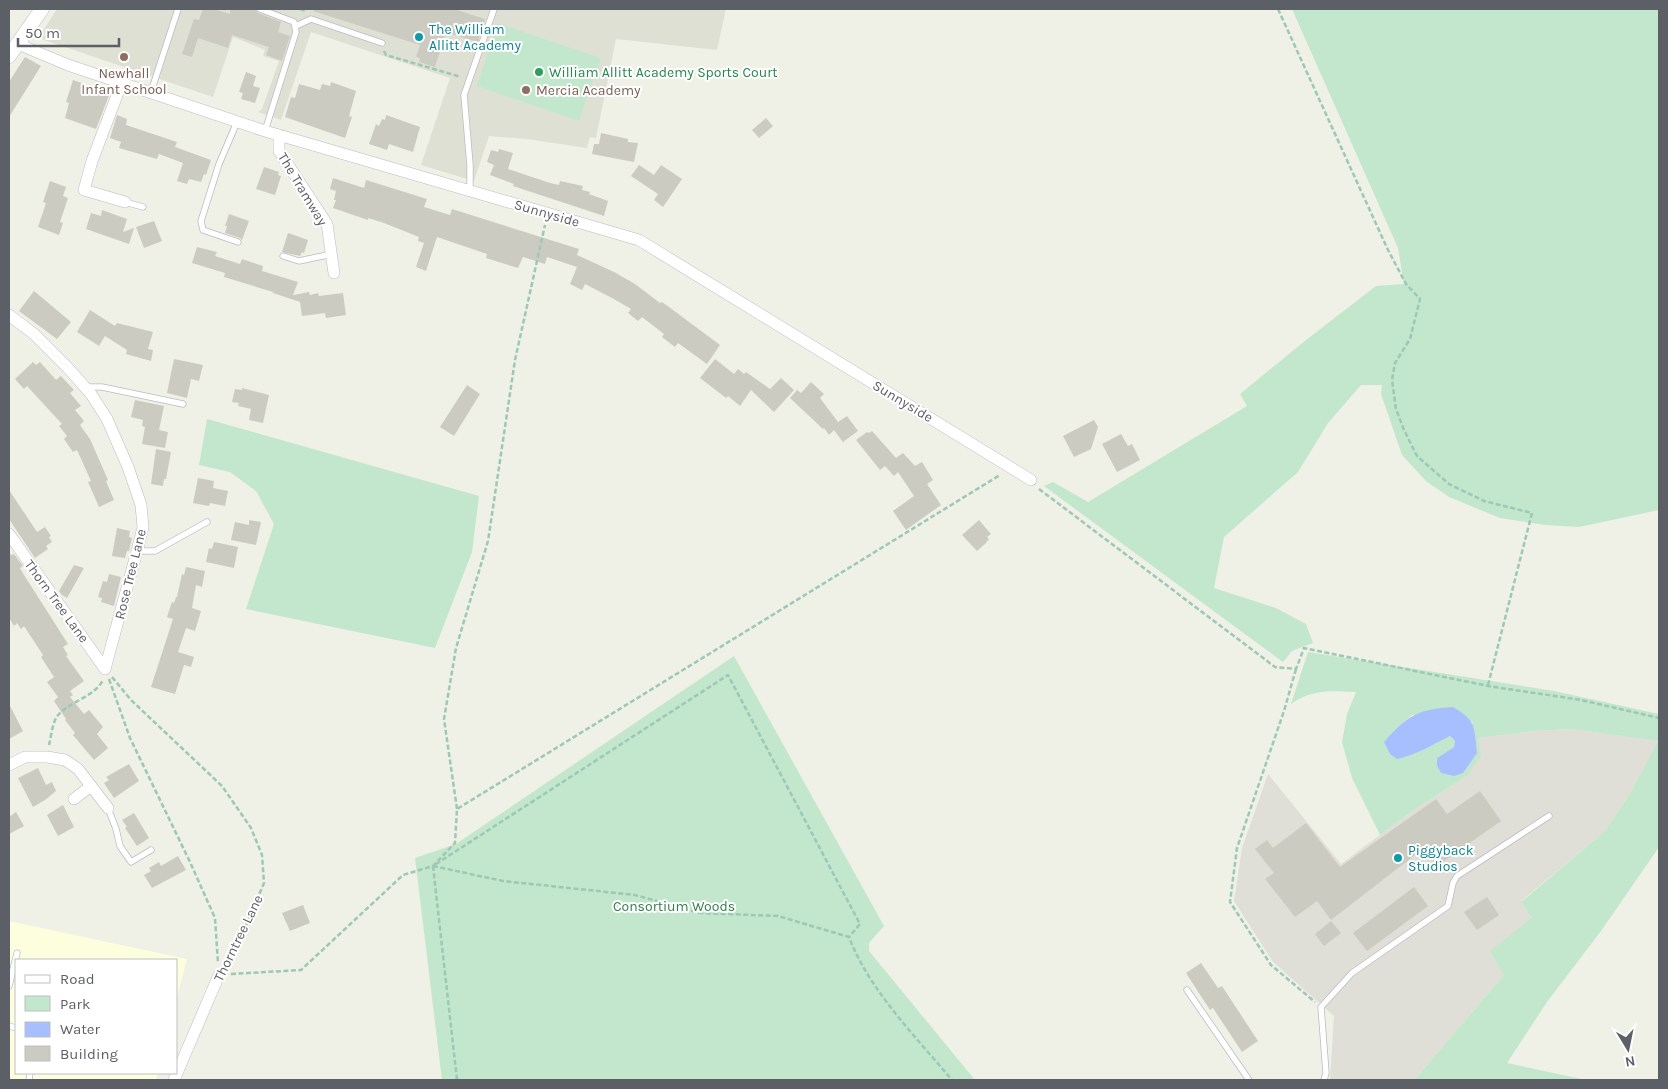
<svg xmlns="http://www.w3.org/2000/svg" width="1668" height="1089" font-family="Karla,sans-serif">
<style>
.commercial{fill:#fcfedd}
.industrial{fill:#dfdfd8}
.education{fill:#dfe0d4}
.green{fill:#c3e7cd;fill-rule:evenodd}
.water{fill:#a7bfff}
.building{fill:#cbcbc2}
.lines{fill:none;stroke-linecap:round;stroke-linejoin:round}
.service-casing{stroke:#babcc2;stroke-width:7}
.minor-casing{stroke:#babcc2;stroke-width:12}
.tertiary-casing{stroke:#babcc2;stroke-width:15}
.path{stroke:#9cc8b5;stroke-width:2.5;stroke-dasharray:5 2.5;stroke-linecap:butt}
.service{stroke:#fff;stroke-width:5.5}
.minor{stroke:#fff;stroke-width:11}
.tertiary{stroke:#fff;stroke-width:14}
.culture-dot{fill:#0f9aa8;stroke:#fff;stroke-width:2}
.education-dot{fill:#8d6e63;stroke:#fff;stroke-width:2}
.leisure-dot{fill:#2e9e5b;stroke:#fff;stroke-width:2}
.labels{text-anchor:middle;stroke-width:4;stroke-linejoin:round;paint-order:stroke}
.culture-label{font-size:14px;fill:#0d838f;stroke:#fff;text-anchor:start}
.leisure-label{font-size:14px;fill:#27864d;stroke:#fff;text-anchor:start}
.education-label{font-size:14px;fill:#785e54;stroke:#fff}
.street-label{font-size:14px;fill:#5d5f66;stroke:#fff}
.park-label{font-size:14px;fill:#33804d;stroke:#fff}
</style>
<rect width="100%" height="100%" fill="#eff0e6"/>
<path class="commercial" d="M9,921L187,959L176,1001V960H16V1073H158L156,1080H9Z"/>
<path class="industrial" d="M1571,729L1659,741L1631,792L1604,832L1521,901L1532,917L1504,975L1414,1080H1330L1334,1016L1273,962L1234,901L1242,848L1268,774L1341,864L1415,809L1467,776L1478,738L1533,731Z"/>
<path class="education" d="M57,9H726L717,50L616,39L596,138L590,137L587,148L527,139L489,136L474,181L421,165L450,78L311,32L281,120L258,112L262,109L279,61L263,56L265,50L233,37L213,97L44,40L41,37V34Z"/>
<path class="green" d="M1292,9H1659V510L1579,527L1545,525L1500,518L1449,497L1426,481L1402,455L1381,394L1382,385H1361L1328,423L1298,472L1224,537L1214,588L1276,608L1306,624L1313,643L1292,651L1283,662L1044,486L1053,482L1088,502L1247,406L1240,394L1306,340L1376,286L1404,284L1398,248Z
M497,23L601,58L579,121L477,86Z
M207,419L479,496L472,552L435,648L246,609L274,524L256,491L230,472L199,465Z
M1308,652L1554,691L1659,714V847L1601,931L1547,1002L1507,1063L1586,1080H1414L1504,975L1490,951L1532,918L1521,902L1604,832L1631,792L1658,741L1571,729L1533,731L1478,738L1481,756L1467,776L1415,809L1380,835L1352,778L1342,742L1347,714L1356,692C1330,691 1313,689 1291,704ZM1412,715L1473,722L1441,773L1437,766V758L1454,747L1455,741L1450,736L1384,742L1395,730Z
M734,656L884,926L869,943V951L975,1080H442L415,858L456,844Z"/>
<path class="water" d="M1453,707C1477,721 1474,727 1477,753L1463,773L1454,776L1441,773L1437,766V758L1454,747L1455,741L1450,736C1432,745 1416,755 1397,759L1390,754L1384,742C1407,716 1418,709 1453,707Z"/>
<path class="building" d="M203,9H213L230,14V9H255L258,13L281,22L278,32L290,36L282,61L266,55L269,47L232,35L228,48L198,38L192,57L182,54L194,19L199,20Z
M314,9H454L485,19L478,42L446,32L435,67L419,62L420,58L416,57L420,45L313,11Z
M25,57L41,66L9,117V82Z
M246,72L256,76L253,86L260,88L255,103L241,99L243,93L239,92Z
M73,80L110,93L96,129L65,118L69,103L66,102Z
M331,82L356,91L349,116L352,117L345,138L285,117L291,97L295,98L299,84L320,90L322,84L330,86Z
M117,115L127,119L126,125L177,142L175,147L211,160L206,175L204,174L201,182L189,179L187,184L177,181L183,163L159,154L157,159L119,148L121,142L110,138Z
M386,115L420,127L413,152L389,144L387,150L369,144L376,124L379,126L382,119L385,120Z
M766,118L773,126L759,138L752,130Z
M601,133L628,139V142L638,143L634,162L592,154L594,144H599Z
M499,149L513,153L508,169L550,183L559,185L560,181L583,186L582,190L590,192L589,194L608,201L604,216L513,186L514,184L490,175L494,165L487,162L491,150L498,152Z
M639,165L654,175L661,165L682,179L663,207L654,200L658,194L631,176Z
M264,167L279,172L278,175L281,176L275,195L256,189Z
M333,178L364,188L366,180L427,199L424,207L450,215L452,209L579,249L577,255L614,272L635,284L660,303L662,302L673,310L720,345L707,364L678,343L675,347L662,337L664,334L642,317L638,321L628,313L631,309L612,298L585,284L582,290L570,284L577,267L547,257L545,264L523,257L518,268L486,258L487,254L437,237L426,271L416,267L424,243L418,241L419,237L384,223L368,218V220L333,208L336,200H334L336,191L330,189Z
M50,181L66,187L63,196L68,198L60,222L63,223L59,235L38,227L46,203L43,202Z
M102,210L127,219L123,232L134,228L129,244L86,229L91,213L101,216Z
M229,214L249,221L242,240L240,238L225,233L227,226H225Z
M154,221L162,241L144,248L136,227Z
M288,233L308,240L304,253L302,252L300,256L282,252Z
M197,247L217,252L215,256L240,264L242,259L263,266L262,271L298,282L293,295L309,292L310,295L318,293L319,296L343,293L346,315L326,318L325,313L302,316L300,302L273,293V292L224,277L225,273L192,263Z
M34,291L71,322L57,339L19,311Z
M90,310L115,326L117,323L153,332L148,349L153,350L151,361L126,354L127,350L105,336L99,346L77,332Z
M174,359L203,365L199,381L191,379L187,398L167,393Z
M715,359L734,374L738,369L744,374L746,372L770,389L781,378L794,390L774,412L751,390L740,406L728,396L726,398L700,378Z
M33,362L36,365L40,362L56,380L61,376L74,390L70,393L81,406L75,410L84,421L80,425L90,439L108,480L106,481L114,500L99,507L88,482L91,481L77,450L73,452L64,439L67,436L59,426L62,424L27,386L24,389L15,379Z
M811,382L824,394L820,398L838,422L847,416L858,431L843,442L834,430L829,435L824,428L823,429L790,398L797,390L801,393Z
M467,385L480,394L454,436L440,427Z
M242,388L269,395L263,423L249,420L251,409L238,406L239,403L232,402L235,389L242,390Z
M135,400L164,406L159,430L168,432L165,448L142,444L145,427L142,426L143,420L131,417Z
M1094,420L1098,427L1091,449L1074,457L1063,436Z
M872,431L896,458L903,453L915,466L922,462L933,480L927,484L941,505L906,530L893,511L914,496L898,472L894,476L885,466L880,470L856,440L867,432L869,433Z
M1121,434L1128,446L1132,444L1140,460L1117,472L1102,444Z
M156,449L171,452L166,479H164L163,486L151,484Z
M198,478L214,481L213,488L228,491L225,506L210,503L209,506L193,503Z
M9,490L37,532L45,527L51,536L49,537L52,542L46,546L48,549L35,558L9,519Z
M249,520L261,522L256,545L231,540L235,522L249,525Z
M979,520L991,534L987,537L989,539L985,544L977,551L962,535Z
M117,528L130,531L129,537L132,538L129,551H127L125,558L112,556Z
M214,542L238,547L234,568L206,562L209,548L212,549Z
M9,552L11,555L14,554L23,566L20,568L24,575L68,644L63,647L68,655L66,656L84,681L70,691L73,695L70,697L84,714L89,710L103,727L97,734L108,748L94,760L73,735L75,733L65,720L66,719L54,701L58,697L47,682L54,677L41,657L43,655L24,626L21,629L17,623L14,626L9,618Z
M74,565L84,568L67,598L62,595L59,591Z
M186,567L205,571L202,587L196,585L192,608L201,611L195,631L186,628L178,652L194,657L191,667L184,665L175,694L151,687L173,619L167,617L172,602L174,603L176,597H177L182,574L184,575Z
M109,574L121,577L114,606L101,602L102,598L98,597L103,581L107,582Z
M9,704L23,731L9,739Z
M129,764L139,781L114,798L104,783L109,780L106,777Z
M38,768L46,785L52,782L56,791L45,800L33,807L18,778Z
M1480,791L1501,821L1437,866L1424,848L1331,920L1317,901L1295,917L1265,879L1274,873L1255,849L1267,840L1273,848L1306,823L1340,867L1436,799L1447,814Z
M63,805L74,827L58,836L47,815Z
M16,812L24,826L9,834V817Z
M134,813L149,838L137,846L125,828L127,827L122,820Z
M178,856L186,870L152,888L144,875L151,871L149,868L159,862L161,866Z
M1414,887L1428,906L1367,951L1353,933Z
M1487,897L1499,915L1477,930L1464,912Z
M303,905L310,923L290,931L282,913Z
M1331,921L1341,933L1324,946L1315,934Z
M1201,963L1218,988L1222,986L1258,1041L1242,1052L1213,1008L1210,1010L1186,973Z"/>
<g class="lines">
<g class="service-casing">
<path id="service" d="M260,9L294,22L296,32L265,131
M296,26L311,19L382,43
M151,92L178,9
M237,122L219,164L201,221L203,230L238,242
M470,191V165L464,95L494,9
M125,202L143,207
M283,256L299,261L332,254
M85,387H102L183,404
M137,551H155L207,522
M108,808L116,829L120,846L131,862L151,850
M9,986L17,953
M1187,990L1249,1080
M9,1026L16,1028
M29,1080L30,1073
M1324,1080L1326,1073L1321,1007L1352,973L1448,906L1453,883L1457,876L1549,816"/>
</g>
<g class="minor-casing">
<path id="minor" d="M18,44L68,65L265,131L639,240L1031,480
M122,82L92,161L84,190L125,202
M279,135V151L327,224L334,273
M9,315L34,334L68,368L91,394L107,419L128,467L141,505L143,527L137,551L105,669
M9,534L105,669
M9,765L25,757H47L65,760L78,769L108,808
M74,799L91,786
M174,1080L219,975"/>
</g>
<g class="tertiary-casing">
<path id="tertiary" d="M9,56L42,9"/>
</g>
<path class="path" d="M224,9H226
M300,9L306,11
M1278,9L1388,250L1406,284L1420,299L1410,339L1395,363L1392,380L1396,409L1404,430L1417,456L1449,484L1484,501L1532,513L1488,685
M384,51L386,55L461,77
M1039,489L1275,667L1296,669L1304,648L1488,686L1581,700L1659,718
M1296,669L1284,711L1237,848L1230,902L1271,965L1315,1002
M112,677L131,700L222,786L251,828L262,855L264,883L240,940L228,955L224,964
M109,679L130,738L190,862L215,918L218,963
M49,745C51,737 52,726 56,718C65,703 95,697 103,680
M457,809L444,719L456,648L488,541L515,360L545,225
M436,864L728,675L860,924L849,937
M433,866L503,881L635,895L700,913L778,916L849,937C869,990 916,1037 952,1080
M433,866L457,1080
M231,974L301,970L403,875L433,866L455,843L457,809L1000,475"/>
<use href="#service" class="service"/>
<use href="#minor" class="minor"/>
<use href="#tertiary" class="tertiary"/>
</g>
<g class="culture-dot">
<circle cx="419" cy="37" r="5"/>
<circle cx="1398" cy="858" r="5"/>
</g>
<g class="education-dot">
<circle cx="124" cy="57" r="5"/>
<circle cx="526" cy="90" r="5"/>
</g>
<circle class="leisure-dot" cx="539" cy="72" r="5"/>
<g class="labels">
<g class="culture-label">
<text x="429" y="34">The William<tspan x="429" dy="16">Allitt Academy</tspan></text>
<text x="1408" y="855">Piggyback<tspan x="1408" dy="16">Studios</tspan></text>
</g>
<g class="leisure-label">
<text x="549" y="77">William Allitt Academy Sports Court</text>
</g>
<g class="education-label">
<text x="124" y="78">Newhall<tspan x="124" dy="16">Infant School</tspan></text>
<text x="536" y="95" text-anchor="start">Mercia Academy</text>
</g>
<g class="street-label">
<text transform="translate(303 189) rotate(59)" y="5">The Tramway</text>
<text transform="translate(547 213) rotate(16)" y="5">Sunnyside</text>
<text transform="translate(903 401) rotate(31)" y="5">Sunnyside</text>
<text transform="translate(130 574) rotate(-76)" y="5">Rose Tree Lane</text>
<text transform="translate(57 601) rotate(54)" y="5">Thorn Tree Lane</text>
<text transform="translate(238 938) rotate(-64)" y="5">Thorntree Lane</text>
</g>
<g class="park-label">
<text x="674" y="911">Consortium Woods</text>
</g>
</g>
<rect width="1668" height="1089" fill="none" stroke="#5d5f66" stroke-width="20"/>
<rect x="15" y="959" width="162" height="115" fill="#ffffff" stroke="#bebfc2"/>
<rect x="25" y="975" width="25" height="8" fill="#ffffff" stroke="#bebfc2"/>
<text x="60" y="984" font-size="15" fill="#5d5f66">Road</text>
<rect x="25" y="996" width="25" height="15" fill="#c3e7cd" stroke="#bebfc2"/>
<text x="60" y="1009" font-size="15" fill="#5d5f66">Park</text>
<rect x="25" y="1022" width="25" height="15" fill="#a7bfff" stroke="#bebfc2"/>
<text x="60" y="1034" font-size="15" fill="#5d5f66">Water</text>
<rect x="25" y="1046" width="25" height="15" fill="#cbcbc2" stroke="#bebfc2"/>
<text x="60" y="1059" font-size="15" fill="#5d5f66">Building</text>
<g transform="translate(1628 1049) rotate(170)" stroke="#ffffff" stroke-width="4" paint-order="stroke">
<path d="M0-4L9 19L0 12L-9 19Z" fill="#5d5f66"/>
<text y="-8" font-size="14" font-weight="bold" text-anchor="middle" fill="#5d5f66">N</text>
</g>
<path d="M18 38v8h101v-8" fill="none" stroke="#5d5f66" stroke-width="2.5"/>
<text x="25" y="38" font-size="15" fill="#5d5f66" stroke="#ffffff" stroke-width="4" paint-order="stroke">50 m</text>
</svg>
